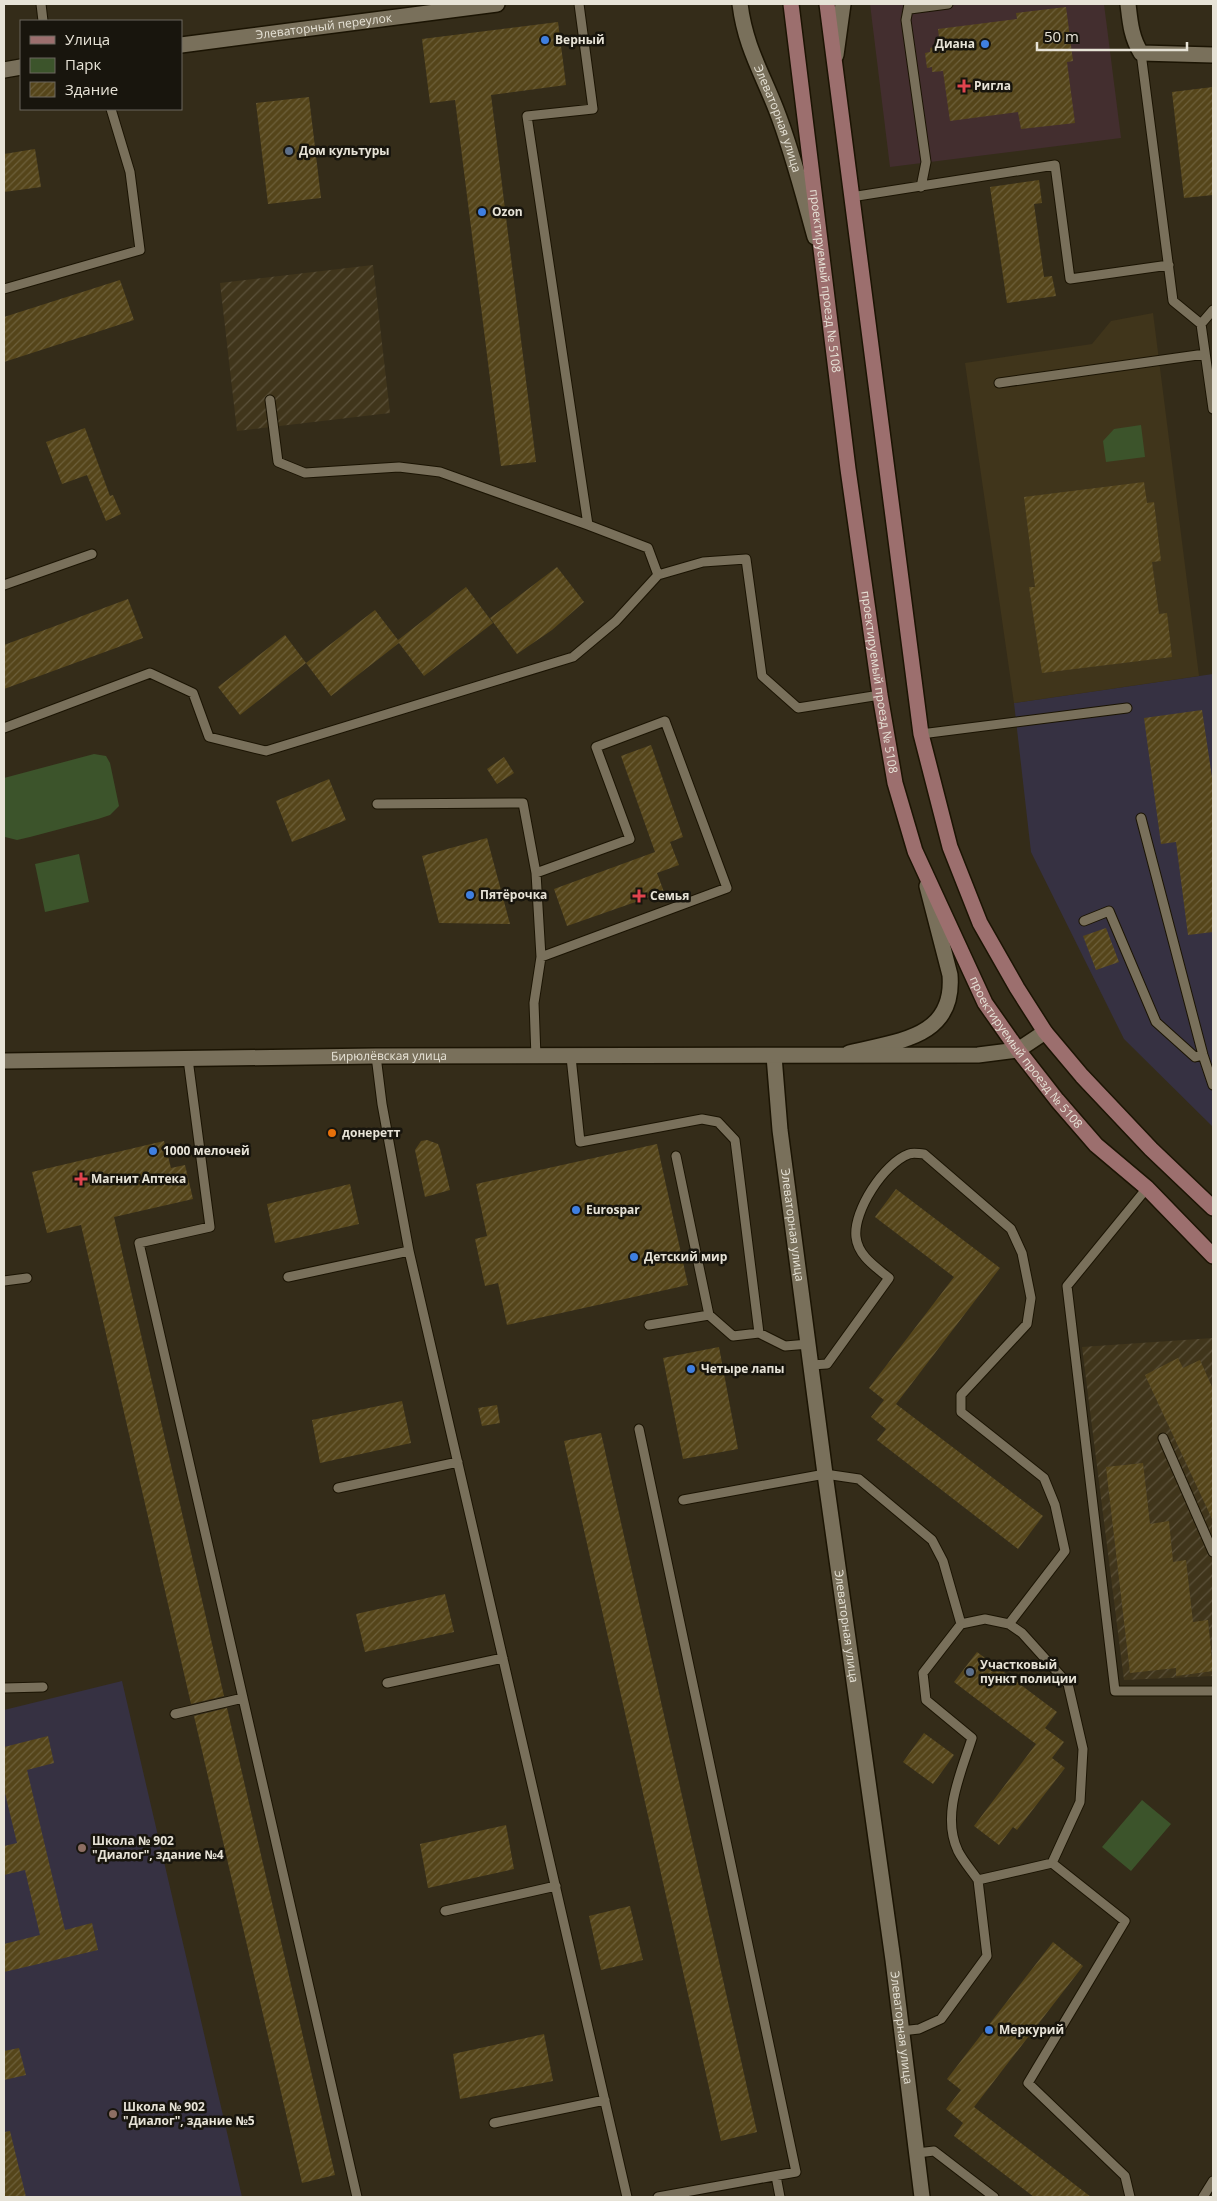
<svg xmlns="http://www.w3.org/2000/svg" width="1217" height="2201" font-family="'Open Sans',sans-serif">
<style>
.commercial{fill:#432e2f}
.industrial{fill:url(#industrial-furrows)}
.education{fill:#363142}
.built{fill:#40351b}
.green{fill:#3c542b}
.building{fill:url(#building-hatch)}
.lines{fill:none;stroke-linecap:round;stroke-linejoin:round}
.service-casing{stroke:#1b1403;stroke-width:11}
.minor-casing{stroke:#1b1403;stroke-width:18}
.tertiary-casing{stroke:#1b1403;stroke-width:18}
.secondary-casing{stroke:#1b1403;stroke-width:18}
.service{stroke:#79705b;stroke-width:9}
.minor{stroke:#79705b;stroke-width:15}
.tertiary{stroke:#79705b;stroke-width:15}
.secondary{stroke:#9c6f6e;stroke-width:15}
.shop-dot{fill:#3f7fe0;stroke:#18150d;stroke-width:2}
.health-dot{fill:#e0444e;stroke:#18150d;stroke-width:2}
.service-dot{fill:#5c6f8a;stroke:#18150d;stroke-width:2}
.food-dot{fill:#e8710a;stroke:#18150d;stroke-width:2}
.education-dot{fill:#8d6e63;stroke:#18150d;stroke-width:2}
.labels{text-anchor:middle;stroke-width:5;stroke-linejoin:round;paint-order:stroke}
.street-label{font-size:12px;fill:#e7e3d7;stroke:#18150d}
.poi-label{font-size:12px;font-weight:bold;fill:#e7e3d7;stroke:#18150d;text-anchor:start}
</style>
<defs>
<pattern id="industrial-furrows" width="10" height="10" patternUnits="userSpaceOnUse" patternTransform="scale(1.25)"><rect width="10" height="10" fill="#40351b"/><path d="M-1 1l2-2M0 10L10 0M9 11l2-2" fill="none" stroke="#5c523b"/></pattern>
<pattern id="building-hatch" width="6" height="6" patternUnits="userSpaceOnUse" patternTransform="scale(1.25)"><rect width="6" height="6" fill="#55451a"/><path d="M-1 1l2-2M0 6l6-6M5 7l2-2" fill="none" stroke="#6d603b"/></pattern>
</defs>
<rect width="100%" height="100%" fill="#342c19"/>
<path class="commercial" d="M870,4H1104L1121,138L890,167Z"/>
<path class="industrial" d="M373,265L390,413L237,431L220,283Z
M1213,1338V1676L1124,1680L1082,1347Z"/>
<path class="education" d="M1213,674V1127L1124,1039L1031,852L1014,703Z
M122,1681L242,2197H4V1710Z"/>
<path class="built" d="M1153,313L1199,676L1014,703L965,363L1092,344L1111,321Z"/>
<path class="green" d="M1141,425L1145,457L1106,462L1103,441L1114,429Z
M94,754L106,756L110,763L119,806L110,815L98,819L30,837L17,840L5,837L4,778Z
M79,854L89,902L45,912L35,864Z
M1142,1800L1171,1824L1131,1871L1102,1847Z"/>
<path class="building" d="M1066,7L1073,61L1067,62L1075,123L1021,129L1018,112L950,121L943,71L932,72V67L927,68L925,53L930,52V48L940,46L938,29L1017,19L1016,13Z
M558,22L566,85L491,95L536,462L501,466L455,100L430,103L422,39Z
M1213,87V195L1184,198L1172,92Z
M309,97L321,198L268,204L256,103Z
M35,149L41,187L4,192V154Z
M1039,180L1042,203L1034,204L1044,277L1052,276L1056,296L1007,303L990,187Z
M120,280L134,320L4,362V317Z
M85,428L110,496L113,495L121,514L106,521L87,475L62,484L46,442Z
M1144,482L1147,503L1154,502L1161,561L1152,562L1159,614L1167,613L1172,657L1042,673L1029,587H1035L1024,497Z
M557,567L584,602L552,630L517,654L490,618Z
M466,587L493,623L424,676L399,643L331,696L306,663L375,610L398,640Z
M128,599L143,638L4,689V645Z
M285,635L306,663L240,715L218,687Z
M1202,710L1213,784V932L1188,935L1176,842L1161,844L1144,718Z
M651,745L683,837L670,842L679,865L657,873L664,892L567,926L554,889L655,852L621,756Z
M504,757L514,773L497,784L487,769Z
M329,779L346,820L292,842L276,801Z
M487,838L510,924L439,923L422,856Z
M1106,928L1119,962L1096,970L1083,936Z
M427,1140L438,1144L440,1149L450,1190L425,1197L415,1150L421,1141Z
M164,1141L171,1168L185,1165L193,1199L114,1217L224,1696L191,1704L81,1225L47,1233L32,1172Z
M657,1144L688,1285L507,1325L498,1283L485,1286L475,1239L487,1236L476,1184Z
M350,1184L359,1224L275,1243L267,1204Z
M896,1189L1000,1268L896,1404L1043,1516L1018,1549L877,1440L886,1429L871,1417L884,1400L869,1388L954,1277L875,1217Z
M719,1347L738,1449L683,1459L663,1358Z
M1178,1358L1183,1368L1200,1360L1213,1389V1521L1145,1375Z
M402,1401L411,1443L320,1463L312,1420Z
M497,1405L500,1423L482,1426L478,1408Z
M601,1433L757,2132L721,2141L564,1441Z
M1143,1463L1150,1524L1169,1521L1173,1562L1186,1560L1193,1622L1208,1620L1213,1671L1176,1676V1668L1130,1673L1106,1467Z
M445,1594L454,1632L365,1652L356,1614Z
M977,1652L1057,1712L1045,1728L1064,1742L1052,1758L1065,1768L1017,1830L1013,1827L999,1845L974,1826L1036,1744L954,1682Z
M227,1708L335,2175L302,2183L194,1716Z
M924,1733L954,1755L933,1784L903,1762Z
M48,1736L54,1763L27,1770L65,1930L92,1923L98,1950L4,1972V1944L40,1935L25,1870L4,1875V1846L17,1843L4,1789V1747Z
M506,1825L514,1869L428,1888L420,1844Z
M630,1906L643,1960L601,1970L589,1916Z
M1053,1942L1083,1966L974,2107L1091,2197H1034L954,2136L963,2123L946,2109L961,2090L947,2079Z
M544,2034L553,2081L460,2099L453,2054Z
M19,2048L26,2075L4,2080V2051Z
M10,2131L26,2197H4V2132Z"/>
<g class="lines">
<g class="service-casing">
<path id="service" d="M41,4L43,21
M579,4L593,109L527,116L588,525L648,548L658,575L703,562L746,559L762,676L798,708L880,695
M909,4L906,20L926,162L921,187
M910,9L948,4
M1141,53L1173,301L1201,324L1213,409
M851,197L1055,165L1070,279L1169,265
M4,289L140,250L130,172L111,109
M1201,324L1213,310
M999,383L1205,354
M270,400L278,462L305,473L399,467L440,472L588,525
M4,585L92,554
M4,728L150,673L193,693L209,737L266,751L573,657L616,621L658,575
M921,734L1127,708
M377,804L523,803L536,873L541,957L534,1003L536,1057
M1141,818L1203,1055L1213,1085
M536,873L630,839L596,747L665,721L727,888L541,957
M1084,921L1109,911L1156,1022L1195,1057L1203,1055
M376,1056L382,1104L409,1251L627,2197
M571,1057L580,1142L702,1119L718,1122L735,1140L759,1333
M188,1059L210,1227L139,1243L357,2197
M676,1156L709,1315
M1147,1188L1067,1286L1115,1691H1213
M288,1277L409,1251
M4,1281L27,1278
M649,1325L709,1315L733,1336L759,1333L785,1346L809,1344
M811,1365L827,1364L889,1278C876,1267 858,1256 856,1237C853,1211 884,1163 909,1154C914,1152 919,1154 924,1154L1011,1229L1022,1253L1031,1298L1027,1324L961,1395V1412L1044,1478L1055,1505L1065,1551L1009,1624
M639,1429L796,2172L658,2197
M1163,1438L1213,1552
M338,1488L458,1462
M683,1500L825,1474L859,1479L932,1540L943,1561L961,1624
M387,1683L503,1658
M4,1688L43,1687
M175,1714L243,1698
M978,1880C972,1871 963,1861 958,1851C941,1815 961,1773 972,1738L926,1700L923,1673L961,1624L985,1619L1009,1624L1022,1633L1068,1684L1083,1749L1080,1802L1052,1863
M445,1911L556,1886
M901,2031L919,2029L941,2019L987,1956L978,1880L1052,1863L1125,1921L1028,2083L1125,2176L1130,2197
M494,2123L605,2100
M917,2153L934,2151L994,2197
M776,2176L780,2197
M1203,2197L1213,2181"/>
</g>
<g class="minor-casing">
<g id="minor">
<path id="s1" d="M740,4C745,45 761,71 776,109C792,150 803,194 815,237"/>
<path d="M1128,4C1130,21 1131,37 1141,53L1213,55"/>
<path id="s2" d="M181,45L497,4"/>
<path d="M836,55L843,4"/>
<path d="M4,70L21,67"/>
<path d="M849,1053C896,1041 955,1039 950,975L927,886"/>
</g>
</g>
<g class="tertiary-casing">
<g id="tertiary">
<path id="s3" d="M774,1056L780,1130L825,1474L893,1960L922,2197"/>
<path id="s4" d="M4,1061L376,1056L978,1055L1018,1050L1045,1032"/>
</g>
</g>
<g class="secondary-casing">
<g id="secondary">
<path id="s5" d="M791,4L848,469L880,695L895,783L915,851L985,1003L1018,1050L1057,1100L1096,1145L1147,1188L1213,1256"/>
<path d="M827,4L921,734L950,847L980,923L1017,988L1045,1032L1082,1076L1151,1149L1213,1208"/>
</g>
</g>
<use href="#service" class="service"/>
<use href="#minor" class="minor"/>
<use href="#tertiary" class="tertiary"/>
<use href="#secondary" class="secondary"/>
</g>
<g class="shop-dot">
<circle cx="545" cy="40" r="5"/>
<circle cx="985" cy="44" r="5"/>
<circle cx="482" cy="212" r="5"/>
<circle cx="470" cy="895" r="5"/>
<circle cx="153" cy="1151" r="5"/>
<circle cx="576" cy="1210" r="5"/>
<circle cx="634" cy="1257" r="5"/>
<circle cx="691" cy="1369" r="5"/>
<circle cx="989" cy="2030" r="5"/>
</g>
<g class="health-dot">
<path d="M961.5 78.5h5v5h5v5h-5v5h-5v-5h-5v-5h5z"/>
<path d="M636.5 888.5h5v5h5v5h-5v5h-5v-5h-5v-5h5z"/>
<path d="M78.5 1171.5h5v5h5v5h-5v5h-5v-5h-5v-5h5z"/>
</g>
<g class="service-dot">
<circle cx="289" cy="151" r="5"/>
<circle cx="970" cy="1672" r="5"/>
</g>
<circle class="food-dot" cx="332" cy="1133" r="5"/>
<g class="education-dot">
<circle cx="82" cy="1848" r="5"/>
<circle cx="113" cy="2114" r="5"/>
</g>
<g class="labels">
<g class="street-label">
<text dy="4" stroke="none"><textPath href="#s2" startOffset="144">Элеваторный переулок</textPath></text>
<text dy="4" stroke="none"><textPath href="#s1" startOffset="121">Элеваторная улица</textPath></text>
<text dy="4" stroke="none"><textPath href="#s5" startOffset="279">проектируемый проезд № 5108</textPath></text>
<text dy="4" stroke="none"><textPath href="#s5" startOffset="684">проектируемый проезд № 5108</textPath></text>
<text dy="4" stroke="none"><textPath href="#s5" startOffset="1088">проектируемый проезд № 5108</textPath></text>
<text dy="4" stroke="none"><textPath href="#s4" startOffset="385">Бирюлёвская улица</textPath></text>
<text dy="4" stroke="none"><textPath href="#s3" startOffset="170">Элеваторная улица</textPath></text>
<text dy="4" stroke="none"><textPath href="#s3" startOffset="575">Элеваторная улица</textPath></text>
<text dy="4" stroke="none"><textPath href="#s3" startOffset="980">Элеваторная улица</textPath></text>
</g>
<g class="poi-label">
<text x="555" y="44">Верный</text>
<text x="975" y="48" text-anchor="end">Диана</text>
<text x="974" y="90">Ригла</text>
<text x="299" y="155">Дом культуры</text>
<text x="492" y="216">Ozon</text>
<text x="480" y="899">Пятёрочка</text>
<text x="650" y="900">Семья</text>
<text x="342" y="1137">донеретт</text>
<text x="163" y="1155">1000 мелочей</text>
<text x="91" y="1183">Магнит Аптека</text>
<text x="586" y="1214">Eurospar</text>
<text x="644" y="1261">Детский мир</text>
<text x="701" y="1373">Четыре лапы</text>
<text x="980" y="1669">Участковый<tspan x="980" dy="14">пункт полиции</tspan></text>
<text x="92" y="1845">Школа № 902<tspan x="92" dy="14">"Диалог", здание №4</tspan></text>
<text x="999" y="2034">Меркурий</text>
<text x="123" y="2111">Школа № 902<tspan x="123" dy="14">"Диалог", здание №5</tspan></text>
</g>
</g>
<rect width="1217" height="2201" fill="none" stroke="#e7e3d7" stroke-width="10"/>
<rect x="20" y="20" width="162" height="90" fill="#18150d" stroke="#6b675e"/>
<rect x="30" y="36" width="25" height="8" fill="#9c6f6e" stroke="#6b675e"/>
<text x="65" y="45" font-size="15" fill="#e7e3d7">Улица</text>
<rect x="30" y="58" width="25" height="15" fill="#3c542b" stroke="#6b675e"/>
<text x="65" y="70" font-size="15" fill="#e7e3d7">Парк</text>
<rect x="30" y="82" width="25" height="15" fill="url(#building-hatch)" stroke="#6b675e"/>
<text x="65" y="95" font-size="15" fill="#e7e3d7">Здание</text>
<path d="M1037 42v8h150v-8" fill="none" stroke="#e7e3d7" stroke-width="2.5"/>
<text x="1044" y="42" font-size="15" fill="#e7e3d7" stroke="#18150d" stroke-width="4" paint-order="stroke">50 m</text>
</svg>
